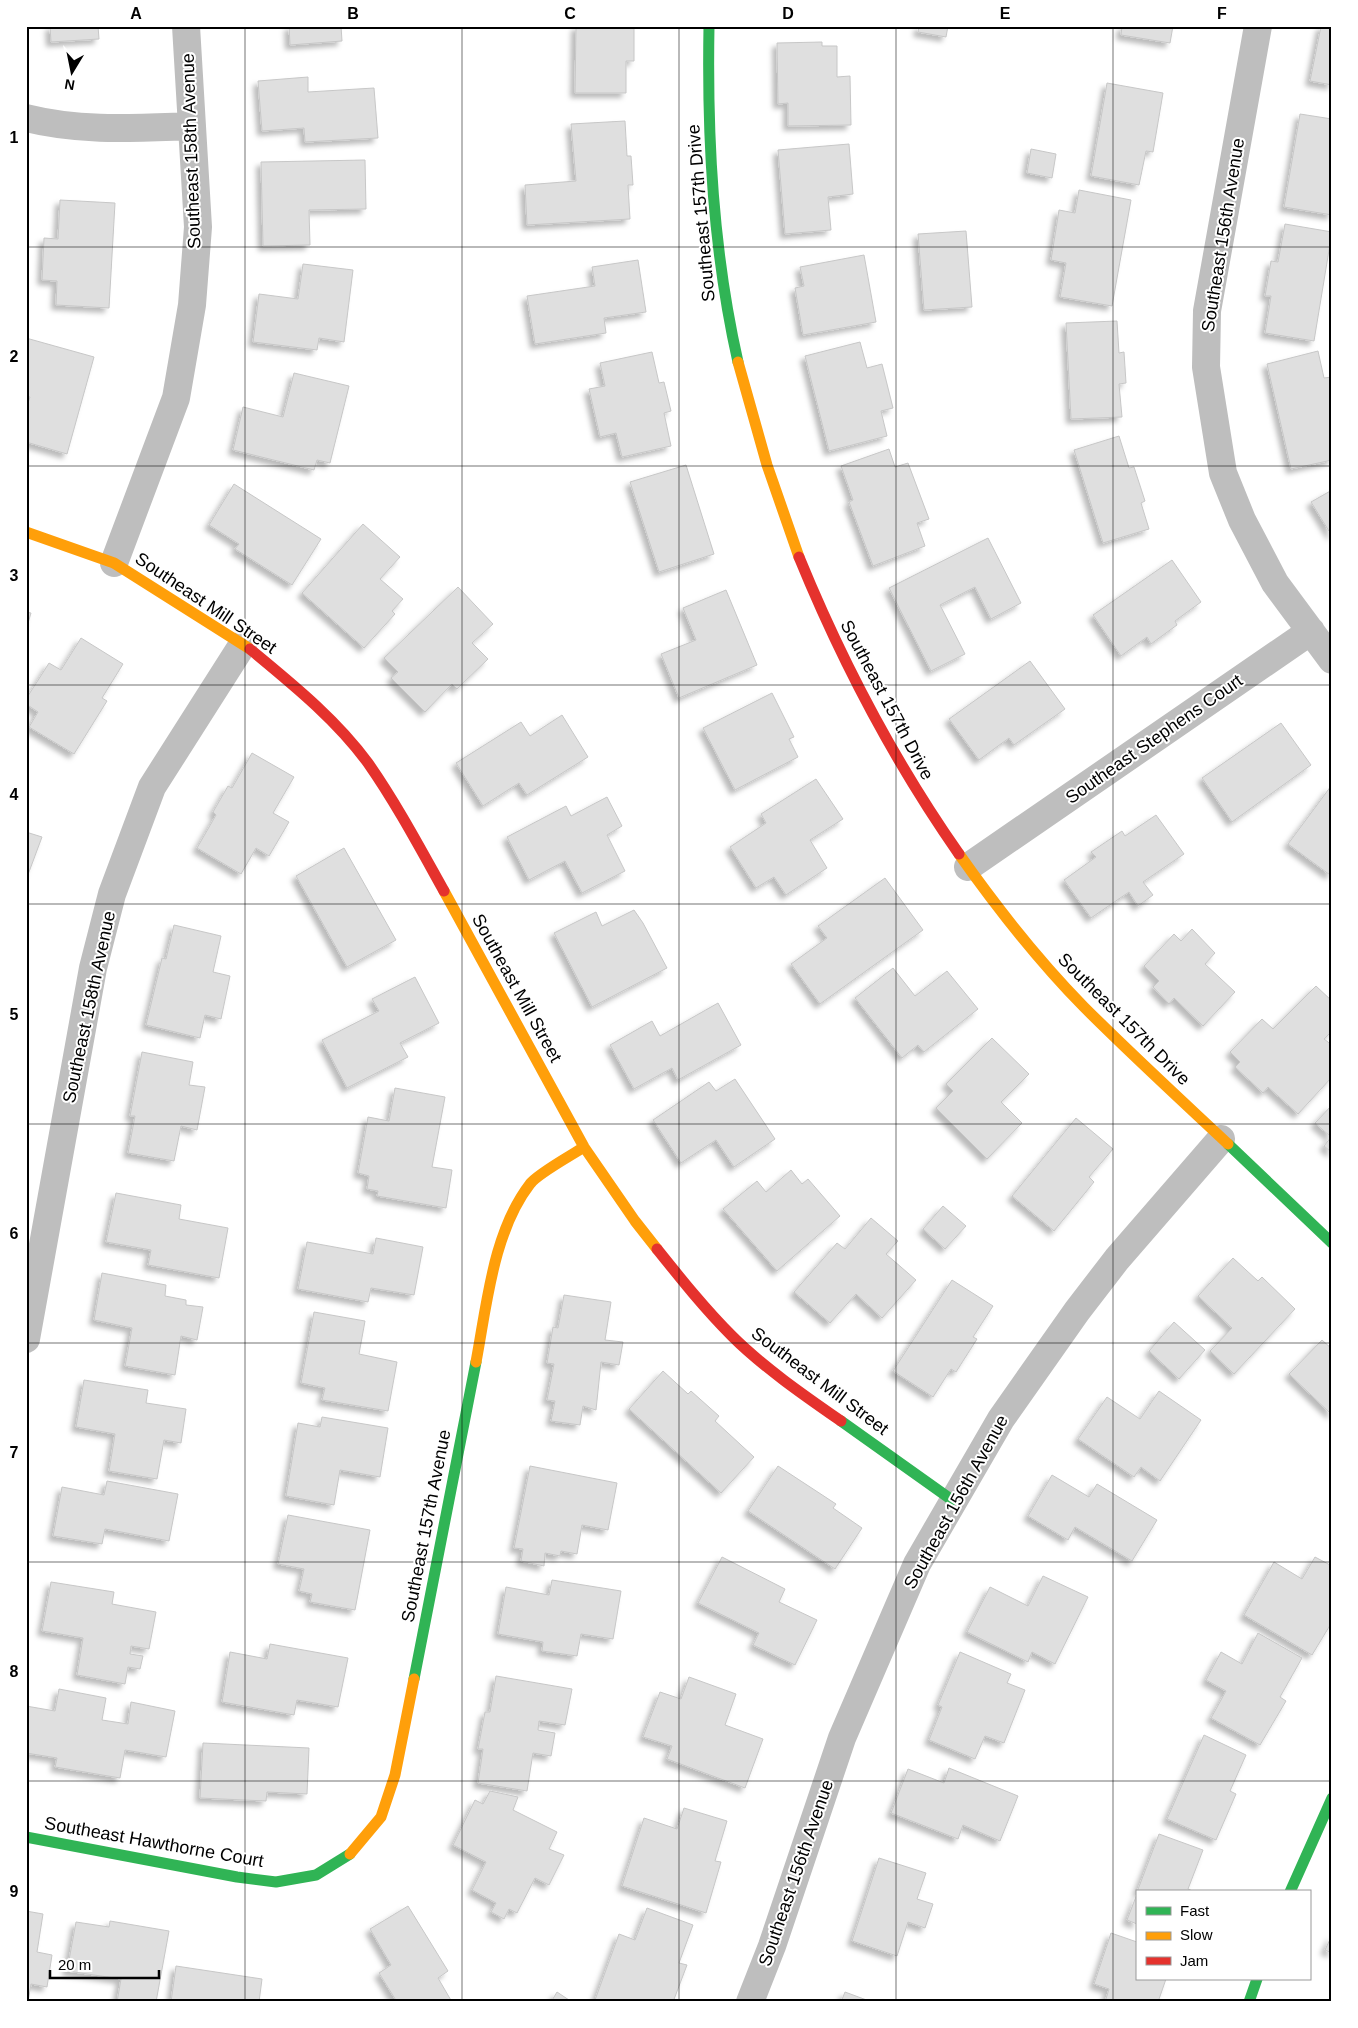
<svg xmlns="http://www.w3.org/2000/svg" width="1358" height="2028" font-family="Helvetica,sans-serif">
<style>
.building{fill:#dfdfdf;stroke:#c7c7c7;filter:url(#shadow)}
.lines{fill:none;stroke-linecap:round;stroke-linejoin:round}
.street{stroke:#bebebe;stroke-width:28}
.fast{stroke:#30b455;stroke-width:11}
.slow{stroke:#ff9f0a;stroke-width:11}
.jam{stroke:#e5322d;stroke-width:11}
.grid{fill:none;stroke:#000;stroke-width:1;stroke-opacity:0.55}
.labels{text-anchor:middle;stroke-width:4;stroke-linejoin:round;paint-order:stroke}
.street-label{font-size:18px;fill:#000;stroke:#fff}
.neatline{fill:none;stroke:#000;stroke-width:2}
.grid-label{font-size:16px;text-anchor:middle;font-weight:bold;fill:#000}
</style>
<defs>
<filter id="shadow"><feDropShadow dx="-4.5" dy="4.5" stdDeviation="2.5" flood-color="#0004"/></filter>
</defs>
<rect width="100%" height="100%" fill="#fff"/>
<path class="building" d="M50,26H98L99,39L51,42Z
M289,26H341L342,41L290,45Z
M576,26H634V61H626V93H575Z
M919,26H948L946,37L918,32Z
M1122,26H1173L1170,43L1121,35Z
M1321,26H1332V85L1310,81Z
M822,42V46H837V77L850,76L851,125L788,126V103L778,104L777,43Z
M308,77V92L374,88L378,138L305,142L304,128L262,131L258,81Z
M1107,83L1163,93L1153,152L1146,151L1139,185L1091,176Z
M1300,114L1332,119V215L1284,207Z
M625,121L627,156H631L633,185H628L630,219L527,225L525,185L576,181L571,124Z
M849,144L853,194L828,197L831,230L785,234L778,150Z
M1031,149L1056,154L1052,178L1027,173Z
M365,160L366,209L309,210L310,245L263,246L261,162Z
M1079,190L1131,200L1112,306L1060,297L1066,263L1051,260L1059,210L1075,213Z
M60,200L115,203L109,308L56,305L57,281L42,280L44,238L58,239Z
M1285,224L1332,232L1314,341L1265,333L1271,296H1265L1271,261L1278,262Z
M966,231L972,307L924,310L918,234Z
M864,255L876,322L803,335L795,288L804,286L800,267Z
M638,260L646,312L604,318L606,333L535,344L527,296L595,286L592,267Z
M303,264L353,270L344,342L319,338L317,350L253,342L259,294L298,299Z
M1117,321L1119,353L1124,352L1126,383L1119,384L1122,417L1071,419L1066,323Z
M26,338L94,357L67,454L26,442V409L30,397L26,396Z
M860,342L867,368L882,364L893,408L881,411L887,436L829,451L805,356Z
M1318,351L1324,378L1332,377V460L1291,469L1267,364Z
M652,352L659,383L664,382L671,411L664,413L671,446L622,457L616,433L600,437L589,389L605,386L600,363Z
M294,373L349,386L330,463L317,460L314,470L233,450L243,407L283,417Z
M1119,436L1129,468L1134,467L1145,501L1141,503L1149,529L1103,543L1074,450Z
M889,449L895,467L908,463L929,519L917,523L925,546L873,566L849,502L853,500L841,466Z
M686,465L714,554L659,572L630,482Z
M234,484L321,539L292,585L235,549L239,544L209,525Z
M1332,490V536L1311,502Z
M363,524L400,557L380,579L403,599L392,611L395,614L364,648L302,593Z
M988,538L1021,603L991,619L975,587L940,605L965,654L931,671L889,588Z
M1172,560L1201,602L1175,621L1177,625L1151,644L1147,637L1121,656L1093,615Z
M458,587L493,624L472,643L488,659L457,689L452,684L425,712L391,678L398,672L384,658Z
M726,590L757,665L679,698L661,654L696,640L683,608Z
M26,612L31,613L26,630Z
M81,638L123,664L102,698L107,701L74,754L29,727L38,712L26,704V699L49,663L61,670Z
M1030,661L1065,709L1014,745L1009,738L979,760L949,719Z
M772,693L794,737L789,739L798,757L735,790L703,728Z
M562,715L588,757L527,795L519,783L483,806L456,763L521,722L530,736Z
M1281,723L1311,765L1232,822L1202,778Z
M252,753L294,777L273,813L289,822L269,856L256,848L241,874L197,848L216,815L213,812L228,786L232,788Z
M816,779L843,819L810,840L827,868L786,895L774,877L756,888L730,847L766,823L761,814Z
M1331,786L1332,872L1330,875L1288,844Z
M607,797L622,826L607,835L625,871L582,893L565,861L529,880L507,837L566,806L571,816Z
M1156,815L1184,854L1143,882L1153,895L1138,906L1129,892L1091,918L1064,880L1096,857L1091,852L1122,831L1125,836Z
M26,832L42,837L26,880Z
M344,848L396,940L347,967L296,876Z
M885,878L923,930L820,1004L791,964L827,938L818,926Z
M634,910L643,923L667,968L592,1007L554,933L596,912L602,926Z
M174,925L221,936L213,972L230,976L221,1019L205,1015L200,1038L146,1025L162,958L166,959Z
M1192,929L1215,953L1205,964L1235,992L1203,1026L1174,998L1169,1004L1153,987L1159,981L1144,966L1174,934L1181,941Z
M893,968L915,996L947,971L978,1009L924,1052L918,1045L902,1058L855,998Z
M415,977L439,1023L400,1043L408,1057L347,1088L322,1040L379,1011L372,999Z
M1316,986L1332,1001V1031L1324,1039L1332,1045V1077L1298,1114L1268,1087L1263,1093L1235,1067L1240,1062L1230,1052L1262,1019L1273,1029Z
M718,1003L741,1045L678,1080L672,1068L634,1089L610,1045L652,1021L660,1036Z
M992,1038L1029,1074L1001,1102L1022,1123L987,1159L936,1108L953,1091L946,1084Z
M142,1052L193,1062L189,1085L205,1087L197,1130L181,1126L174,1161L128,1153L135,1116H130Z
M735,1079L775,1139L734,1167L716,1140L681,1163L653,1120L709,1082L716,1091Z
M395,1088L445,1097L432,1167L452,1170L446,1208L377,1196L378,1191L367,1189L369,1176L358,1173L368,1117L389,1121Z
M1332,1105V1153L1324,1146L1331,1137L1315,1123Z
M1076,1118L1113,1149L1089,1177L1094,1182L1054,1231L1012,1196Z
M791,1170L802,1184L808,1179L840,1216L777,1271L723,1209L757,1181L766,1192Z
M116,1193L181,1205L179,1219L228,1228L219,1278L148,1265L151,1250L106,1242Z
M943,1206L966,1226L945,1249L923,1229Z
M871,1218L898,1241L886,1254L916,1280L882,1318L856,1294L830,1323L794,1292L837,1243L845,1249Z
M376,1238L423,1247L414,1295L371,1288L368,1302L298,1289L307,1242L373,1254Z
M1233,1258L1258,1281L1262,1277L1295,1309L1234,1374L1210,1351L1232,1328L1198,1296Z
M102,1273L166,1285L165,1296L186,1300V1305L203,1307L197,1340L181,1336L175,1375L125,1366L132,1328L94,1320Z
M952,1280L993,1306L973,1337L977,1339L956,1372L951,1369L933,1397L893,1371Z
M564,1295L611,1302L605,1340L623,1342L619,1365L601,1362L596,1410L583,1406L580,1425L551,1421L555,1401L547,1400L554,1364L547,1363L553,1327L558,1328Z
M314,1312L365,1321L359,1354L397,1362L388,1411L322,1400L325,1388L301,1383Z
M1174,1322L1205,1350L1179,1379L1149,1351Z
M1322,1340L1332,1349V1415L1289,1374Z
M663,1371L688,1394L691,1391L719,1416L715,1421L754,1457L721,1493L629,1409Z
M84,1380L148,1390L146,1403L186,1409L181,1443L164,1440L157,1479L109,1471L115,1434L76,1427Z
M1159,1391L1201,1420L1160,1481L1141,1467L1134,1477L1078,1439L1107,1397L1140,1419Z
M322,1417L388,1428L380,1477L340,1470L334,1505L286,1496L298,1423L320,1427Z
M530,1466L617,1483L608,1530L582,1525L577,1554L561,1551L560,1556L545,1553L544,1566L521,1561L523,1549L514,1548Z
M778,1466L836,1504L833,1508L862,1528L835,1569L748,1511Z
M1052,1475L1089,1497L1097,1484L1157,1520L1132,1561L1075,1527L1068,1540L1028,1516Z
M107,1481L178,1494L169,1541L105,1529L102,1544L53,1536L62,1487L104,1495Z
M288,1515L370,1530L355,1610L310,1602L312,1594L299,1591L304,1569L278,1564Z
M722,1557L785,1589L779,1602L817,1620L795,1665L753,1645L759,1633L698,1603Z
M1315,1557L1332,1566V1622L1312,1655L1244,1615L1274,1562L1302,1579Z
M1043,1576L1088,1597L1055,1664L1032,1652L1028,1662L967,1632L990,1587L1028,1606Z
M552,1580L621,1591L613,1639L581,1634L577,1656L542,1651L543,1642L498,1634L506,1587L549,1595Z
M51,1582L114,1592L112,1604L156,1612L149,1649L131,1646L130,1654L143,1656L140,1669L128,1667L125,1684L77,1675L83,1638L42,1631Z
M1258,1633L1302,1658L1280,1697L1286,1701L1260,1745L1211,1718L1226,1691L1206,1680L1221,1652L1242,1664Z
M270,1644L348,1658L338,1707L297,1700L294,1715L222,1702L230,1652L267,1659Z
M960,1652L1011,1674L1007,1683L1025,1690L1004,1743L985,1736L975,1759L929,1740L942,1707L938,1705Z
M496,1676L572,1689L565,1725L539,1721L538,1730L555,1733L551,1756L533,1753L527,1791L478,1783L483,1749H478L485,1712H490Z
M689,1677L736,1694L725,1725L763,1739L745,1788L667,1759L672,1746L643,1737L660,1692L681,1699Z
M59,1689L106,1698L102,1720L128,1724L131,1702L175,1711L166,1757L125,1750L120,1778L55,1767L57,1758L26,1753V1706L55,1711Z
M1204,1735L1246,1755L1230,1791L1236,1794L1216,1840L1167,1819Z
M203,1743L309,1748L307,1794L267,1792L266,1801L200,1798Z
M949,1768L1018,1796L1000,1841L963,1825L958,1839L891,1813L908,1769L944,1783Z
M490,1791L518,1797L513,1810L557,1832L549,1849L564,1855L549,1885L535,1878L517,1913L509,1909L504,1919L491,1912L496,1903L472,1890L486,1862L453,1845L475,1800L483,1804Z
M684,1808L727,1821L715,1861L721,1862L706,1913L622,1886L644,1818L677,1829Z
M1159,1834L1203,1850L1188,1889L1195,1892H1137Z
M879,1858L926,1873L917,1899L933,1904L925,1928L908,1922L897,1956L852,1941Z
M1137,1894V1924L1127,1920Z
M408,1906L448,1971L438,1978L452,2002H397L379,1973L391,1965L370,1929Z
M647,1908L693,1925L679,1963L687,1965L673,2002H601L595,2000L619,1934L635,1940Z
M26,1911L43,1914L37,1952L52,1955L47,1987L31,1984L28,2002H26Z
M110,1921L169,1931L156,2002H117L121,1979L67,1971L76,1922L109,1927Z
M1111,1933L1137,1942V1979H1166L1158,2002H1105L1109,1989L1094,1984Z
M1332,1935V1953L1325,1950Z
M176,1966L262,1979L259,2002H171Z
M557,1992L572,2002H551Z
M845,1992L872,2002H841Z"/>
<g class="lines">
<path class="street" d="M1258,26L1207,311L1206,367L1223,473L1242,520L1275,583L1332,660
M26,118C82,132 135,128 192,126
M114,563L176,398L192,305L198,227L186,26
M968,867L1311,631
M26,1339L93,968L112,894L152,787L243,644
M750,2002L772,1946L842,1738L917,1564L1001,1419L1077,1311L1117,1259L1221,1139"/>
<path class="fast" d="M709,26C707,139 713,251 738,362
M1228,1144L1332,1243
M841,1421L952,1500
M414,1679L476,1362
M26,1837L237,1877L276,1882L316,1875L350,1854
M1290,1892L1332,1798
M1249,2002L1257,1979"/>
<path class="slow" d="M738,362L767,465L799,557
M26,532L114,563L250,649
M959,854C997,908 1038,960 1084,1007C1131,1054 1180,1099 1228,1144
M444,891L584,1147L635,1221L657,1249
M476,1362C487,1304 493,1232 530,1184C537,1174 572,1155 584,1147
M350,1854L381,1817L395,1775L414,1679"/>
<path class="jam" d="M799,557C842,662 894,761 959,854
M250,649C291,683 336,719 368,763C396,803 420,848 444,891
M657,1249C681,1279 705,1309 732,1336C763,1367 805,1396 841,1421"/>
</g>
<path class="grid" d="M245,26V2002M462,26V2002M679,26V2002M896,26V2002M1113,26V2002M26,247H1332M26,466H1332M26,685H1332M26,904H1332M26,1124H1332M26,1343H1332M26,1562H1332M26,1781H1332"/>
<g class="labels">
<g class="street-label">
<text transform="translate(191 151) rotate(-92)" y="6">Southeast 158th Avenue</text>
<text transform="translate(701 213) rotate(-95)" y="6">Southeast 157th Drive</text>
<text transform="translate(1223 235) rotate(-81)" y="6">Southeast 156th Avenue</text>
<text transform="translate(206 603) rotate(34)" y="6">Southeast Mill Street</text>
<text transform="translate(887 700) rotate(62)" y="6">Southeast 157th Drive</text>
<text transform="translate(1154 739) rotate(-35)" y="6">Southeast Stephens Court</text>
<text transform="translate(517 988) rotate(61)" y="6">Southeast Mill Street</text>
<text transform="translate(89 1007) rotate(-78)" y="6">Southeast 158th Avenue</text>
<text transform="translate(1124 1019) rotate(45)" y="6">Southeast 157th Drive</text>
<text transform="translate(820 1381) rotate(37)" y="6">Southeast Mill Street</text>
<text transform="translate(956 1502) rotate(-61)" y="6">Southeast 156th Avenue</text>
<text transform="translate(426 1526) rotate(-79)" y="6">Southeast 157th Avenue</text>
<text transform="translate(154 1842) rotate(10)" y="6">Southeast Hawthorne Court</text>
<text transform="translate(796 1873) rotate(-71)" y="6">Southeast 156th Avenue</text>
</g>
</g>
<rect width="1358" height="2028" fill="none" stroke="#ffffff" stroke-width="55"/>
<rect x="1136" y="1890" width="175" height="90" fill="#ffffff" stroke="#999999"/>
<rect x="1146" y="1907" width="25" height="8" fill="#30b455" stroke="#999999"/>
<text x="1180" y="1916" font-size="15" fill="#000000">Fast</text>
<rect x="1146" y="1932" width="25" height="8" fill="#ff9f0a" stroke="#999999"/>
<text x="1180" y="1940" font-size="15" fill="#000000">Slow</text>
<rect x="1146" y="1957" width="25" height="8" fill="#e5322d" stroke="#999999"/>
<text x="1180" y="1966" font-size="15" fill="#000000">Jam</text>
<g transform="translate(72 72) rotate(190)" stroke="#ffffff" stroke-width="4" paint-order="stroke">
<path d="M0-4L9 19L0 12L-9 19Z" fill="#000000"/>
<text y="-8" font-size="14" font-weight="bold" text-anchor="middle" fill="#000000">N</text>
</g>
<path d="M50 1970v8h109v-8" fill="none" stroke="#000000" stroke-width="2.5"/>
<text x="58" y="1970" font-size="15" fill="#000000" stroke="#ffffff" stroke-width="4" paint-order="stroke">20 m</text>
<rect x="28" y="28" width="1302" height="1972" class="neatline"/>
<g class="grid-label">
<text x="136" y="19">A</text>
<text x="353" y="19">B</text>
<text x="570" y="19">C</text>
<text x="788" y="19">D</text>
<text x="1005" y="19">E</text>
<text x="1222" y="19">F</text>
<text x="14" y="143">1</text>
<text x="14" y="362">2</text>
<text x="14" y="581">3</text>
<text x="14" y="800">4</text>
<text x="14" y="1020">5</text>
<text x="14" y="1239">6</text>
<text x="14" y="1458">7</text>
<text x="14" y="1677">8</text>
<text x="14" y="1897">9</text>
</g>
</svg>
